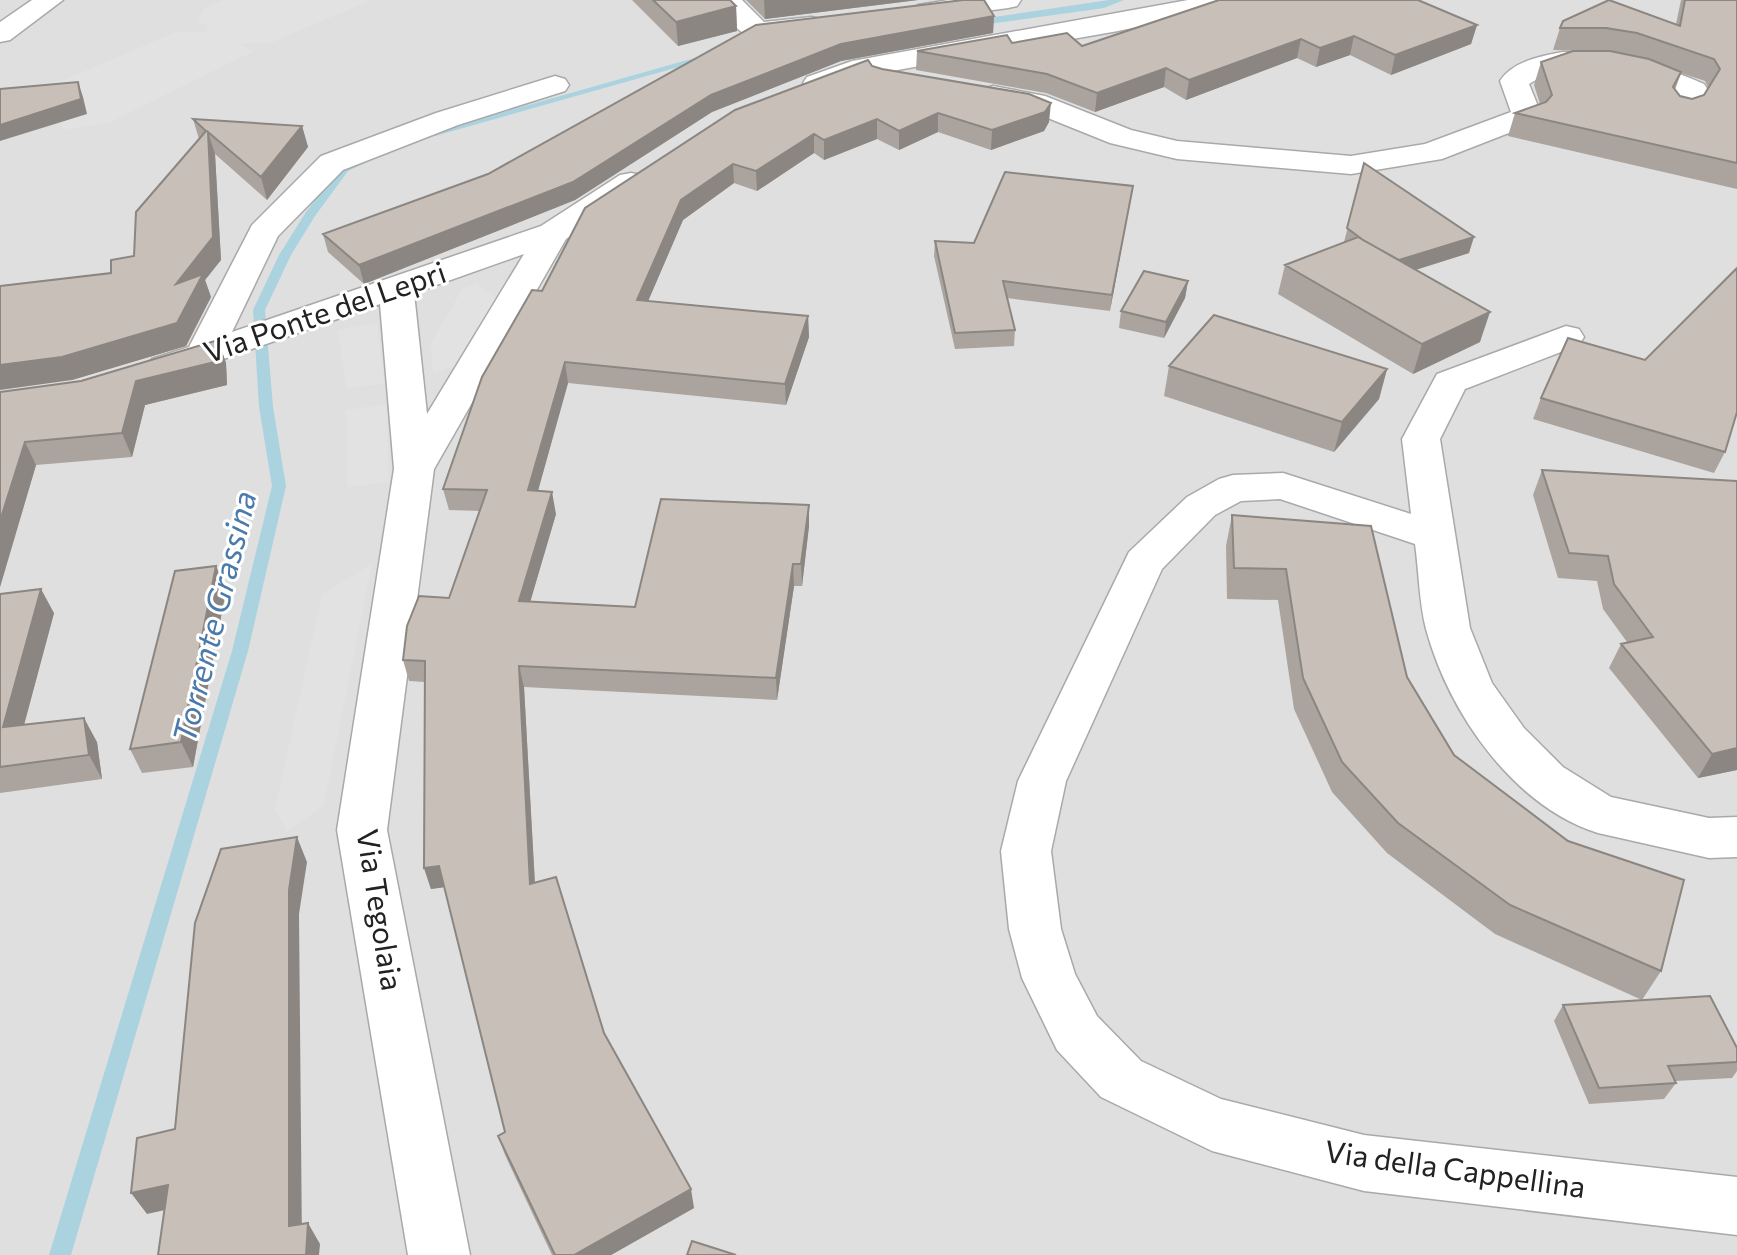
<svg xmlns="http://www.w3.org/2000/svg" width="1737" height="1255" font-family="Commissioner,sans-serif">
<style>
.residential{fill:#e0dfdf}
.parking{fill:#e2e2e2}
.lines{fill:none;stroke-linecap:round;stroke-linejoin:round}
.stream{fill:#aad3df;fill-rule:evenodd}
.minor-casing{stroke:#a9a9a9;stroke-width:3}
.minor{fill:#fff;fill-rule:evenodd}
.wall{fill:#aba49e;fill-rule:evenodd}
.shaded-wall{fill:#8b8681}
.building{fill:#c7bfb8;stroke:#8b8681;stroke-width:2}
.labels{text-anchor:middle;stroke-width:6;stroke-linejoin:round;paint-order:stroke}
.street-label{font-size:30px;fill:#222;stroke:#fff}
.water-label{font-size:32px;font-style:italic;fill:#4a7aab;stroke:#fff}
</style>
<rect width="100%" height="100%" fill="#f2efe9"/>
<path class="residential" d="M0,0H1737V1255H0Z"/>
<path class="parking" d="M223,0H372L272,42L237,44L254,51L110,122L64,130L42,89L179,31L204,33L210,25L197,23L204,8Z
M477,283L497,300L456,366L433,374L431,343L463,288Z
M377,323L384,384L346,388L338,330Z
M386,404L389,482L347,487L346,410Z
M372,564L324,805L287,832L275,809L322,594Z"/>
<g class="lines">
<path class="stream" d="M1109,0H1124L1104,8L974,26L969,23L974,20Z
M705,55L714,57L435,136L426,134Z
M357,160L367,162L348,171L315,216L291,255L265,310L273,407L286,486L248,651L71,1255H49L232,651L272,486L259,407L253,310L279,255L306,212L340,167Z"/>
<g class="minor-casing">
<path id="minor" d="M32,0H63L10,40L0,42V22Z
M714,0H742L764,22L811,17L821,19L825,25L821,31C806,34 762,43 750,37C737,32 722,11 714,0Z
M949,0H1021L1017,6L1008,8L927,19L918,17L914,11L918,5Z
M1188,0H1239L1235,6L1118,31L858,77L817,92L807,89L803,83L807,77L852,61Z
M1563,52C1612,51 1660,64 1704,84L1708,90L1692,116L1682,119L1672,116L1667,110L1677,93C1632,73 1574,55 1529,84L1542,116L1537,122L1442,159L1351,174L1177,159L1110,143L1028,110L983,101L978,95L983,89L993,86L1045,96L1131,130L1177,141L1351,156L1425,144L1511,112L1500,81C1513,61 1541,56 1563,52Z
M555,76L565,79L569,85L565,91L458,125L343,170L278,236L232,332L541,226L620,175L631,173L642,175L647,182L642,189L566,239L434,469L387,830L470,1255H408L337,830L394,469L380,304L178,375L165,378L152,375L147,367L152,359L189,347L252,225L321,156L436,113ZM524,254L427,414L414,293Z
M1566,326L1579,329L1584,337L1579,345L1465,389L1440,439L1470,628L1492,683L1524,728L1563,767L1611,797L1709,818L1737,817V857L1709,858L1598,833C1513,806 1449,713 1426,629C1419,602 1419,572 1415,544L1280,499L1241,501L1215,515L1162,569L1066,781L1051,851L1061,929L1075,974L1097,1016L1141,1061L1221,1099L1364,1135L1737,1177V1235L1364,1191L1212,1151L1101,1097L1057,1050L1022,978L1009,929L1001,851L1018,781L1129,552L1187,497L1219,479L1233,475L1283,473L1411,514L1402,439L1437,374Z"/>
</g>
<use href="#minor" class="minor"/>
</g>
<path class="wall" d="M632,0H730L736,6L737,31L678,46Z
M746,0H918L765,19Z
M1681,0H1737V189L1508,136L1515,113L1540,104L1534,85L1541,62L1603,51L1553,50L1560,28L1676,24ZM1681,73L1705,81L1708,87L1704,95L1692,99L1680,96L1675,90Z
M994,16L993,33L841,61L712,112L575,200L364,284L328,252L323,234L488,174L756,25Z
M1477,25L1471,44L1391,75L1350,55L1316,67L1297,58L1186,100L1164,87L1095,112L1046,93L916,70L917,51L1012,43L1082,46Z
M872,66L1049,122L1044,131L991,150L938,132L899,150L877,139L824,160L814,153L757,191L734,183L683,220L648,301L808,316L809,337L786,405L568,383L538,491L556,514L530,602L635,607L809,505V526L802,586H794L777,700L524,687L535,883L604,1033L694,1208L611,1255H552L505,1155L498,1136L505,1132L444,887L431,889L424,868L425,682L409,681L403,660L449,598L480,511L449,510L443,489L542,291Z
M193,119L302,126L308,147L267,200L215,154L221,260L205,280L211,297L186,346L72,380L111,273L134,256L199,139Z
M1364,163L1469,253L1416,270L1480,342L1413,374L1278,294L1285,265L1344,242Z
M1130,201L1110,311L1007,298L1015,330L1014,346L955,349L934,256L935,241L974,243Z
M1188,281L1185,298L1164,338L1119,328L1121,311Z
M218,340L226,363L227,385L145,405L132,457L36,465L0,587V392L81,381Z
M1169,366L1387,369L1379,399L1334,452L1164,396Z
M1541,398L1725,452L1714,473L1533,419Z
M1542,470L1737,481V770L1698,778L1609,668L1621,644L1627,642L1603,609L1597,581L1558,578L1533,495Z
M1232,515L1407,677L1454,755L1661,971L1642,1000L1495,934L1387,853L1332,792L1294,709L1278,600L1227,599L1226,546Z
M216,566L226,590L193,767L142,773L130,749Z
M0,594L54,613L24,725L97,742L102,779L0,793Z
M1563,1005L1737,1048V1071L1732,1078L1675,1081L1676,1083L1664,1099L1589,1104L1554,1021Z"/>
<path class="shaded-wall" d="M764,0H918L765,19Z
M736,6L737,31L678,46L676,22Z
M994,16L993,33L841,61L712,112L575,200L364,284L359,265L711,95L841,44Z
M1477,25L1471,44L1391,75L1395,55Z
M1354,36L1350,55L1316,67L1320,48Z
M1301,39L1297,58L1186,100L1189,80Z
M1166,68L1164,87L1095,112L1097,93Z
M78,82L83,97L87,114L0,141V125Z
M1051,103L1049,122L1044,131L991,150L992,130Z
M938,113V132L899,150V131Z
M877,119V139L824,160V140Z
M302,126L308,147L267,200L261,177Z
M208,132L215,154L221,260L205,280L211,297L186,346L72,380L0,390V365L176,284Z
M814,134V153L757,191L756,171Z
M733,164L734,183L683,220L640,320L637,300L681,200Z
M1133,186L1130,201L1110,311L1112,295Z
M1474,237L1469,253L1389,278L1394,262Z
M1188,281L1185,298L1164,338L1166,322Z
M1490,312L1480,342L1413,374L1422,344Z
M808,316L809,337L786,405L785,384Z
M218,340L226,363L227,385L145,405L132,457L122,433L136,381Z
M565,362L568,383L532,512L528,490Z
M1387,369L1379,399L1334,452L1342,422Z
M25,442L36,465L0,587V521Z
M552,492L556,514L524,623L519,601Z
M809,505V526L802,586L801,564Z
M793,564L794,586L777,700L776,678Z
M216,566L226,590L193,767L181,742Z
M41,589L54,613L17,751L3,727Z
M519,666L524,687L536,905L530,884Z
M84,718L97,742L102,779L89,755Z
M1737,748V770L1698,778L1712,754Z
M297,837L307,862L299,914L302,1247L289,1226V890Z
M439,866L446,887L431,889L424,868Z
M168,1185L183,1206L147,1214L131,1193Z
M691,1189L694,1208L611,1255H574Z
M308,1223L320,1244L319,1255H306Z"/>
<path class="building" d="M653,0H730L736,6L676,22Z
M963,0H984L994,16L841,44L711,95L573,182L359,265L323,234L488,174L756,25Z
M1219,0H1418L1477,25L1395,55L1354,36L1320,48L1301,39L1189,80L1166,68L1097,93L1047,74L917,51L1007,35L1012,43L1067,33L1082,46Z
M1609,0L1680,26L1685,0H1737V163L1515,113L1546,102L1552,95L1541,62L1573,51H1610L1649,59L1681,72L1673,87L1680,96L1692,99L1704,95L1720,69L1714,59L1637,33L1606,28H1560L1563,21Z
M868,60L872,66L882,69L1029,94L1051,103L1045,112L992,130L938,113L899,131L877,119L824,140L814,134L756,171L733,164L681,200L637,300L808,316L785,384L565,362L528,490L552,492L519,601L635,607L661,499L809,505L801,564H793L776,678L519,666L530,884L556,877L604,1033L691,1189L574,1255H555L498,1136L505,1132L439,866L424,868L425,661L403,660L407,626L419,596L449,598L487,490L443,489L482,377L532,290L542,291L585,208L735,110Z
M78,82L81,99L0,125V89Z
M193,119L302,126L261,177L208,132L213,237L176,284L203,274L177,323L62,357L0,365V286L111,273V260L134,256L136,212L206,131Z
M1364,163L1474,237L1399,260L1363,240L1347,228Z
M1005,172L1133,186L1112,295L1003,281L1015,330L955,333L935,241L974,243Z
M1358,237L1490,312L1422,344L1285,265Z
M1737,268V412L1725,452L1541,398L1568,338L1645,360Z
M1144,271L1188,281L1166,322L1121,311Z
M1214,315L1387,369L1342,422L1169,366Z
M218,340L219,361L136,381L122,433L25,442L0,521V392L81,381Z
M1542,470L1737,481V748L1712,754L1621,644L1653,637L1614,584L1608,556L1569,553Z
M1232,515L1371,526L1407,677L1454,755L1568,841L1684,880L1661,971L1510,905L1398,823L1342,762L1303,678L1286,569L1234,568Z
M216,566L181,742L130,749L175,571Z
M41,589L3,727L84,718L89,755L0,767V594Z
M297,837L289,890V1226L308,1223L306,1255H158L168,1185L131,1193L137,1138L175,1129L195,923L221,849Z
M1710,996L1737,1048V1062L1668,1066L1676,1083L1599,1088L1563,1005Z
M692,1241L736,1255H687Z"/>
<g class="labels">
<g class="street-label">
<text transform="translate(325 313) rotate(-19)" y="10">Via Ponte del Lepri</text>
<text transform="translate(379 910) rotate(81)" y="10">Via Tegolaia</text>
<text transform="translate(1455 1170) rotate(8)" y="10">Via della Cappellina</text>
</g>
<g class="water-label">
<text transform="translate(215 617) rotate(-76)" y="11">Torrente Grassina</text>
</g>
</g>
</svg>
